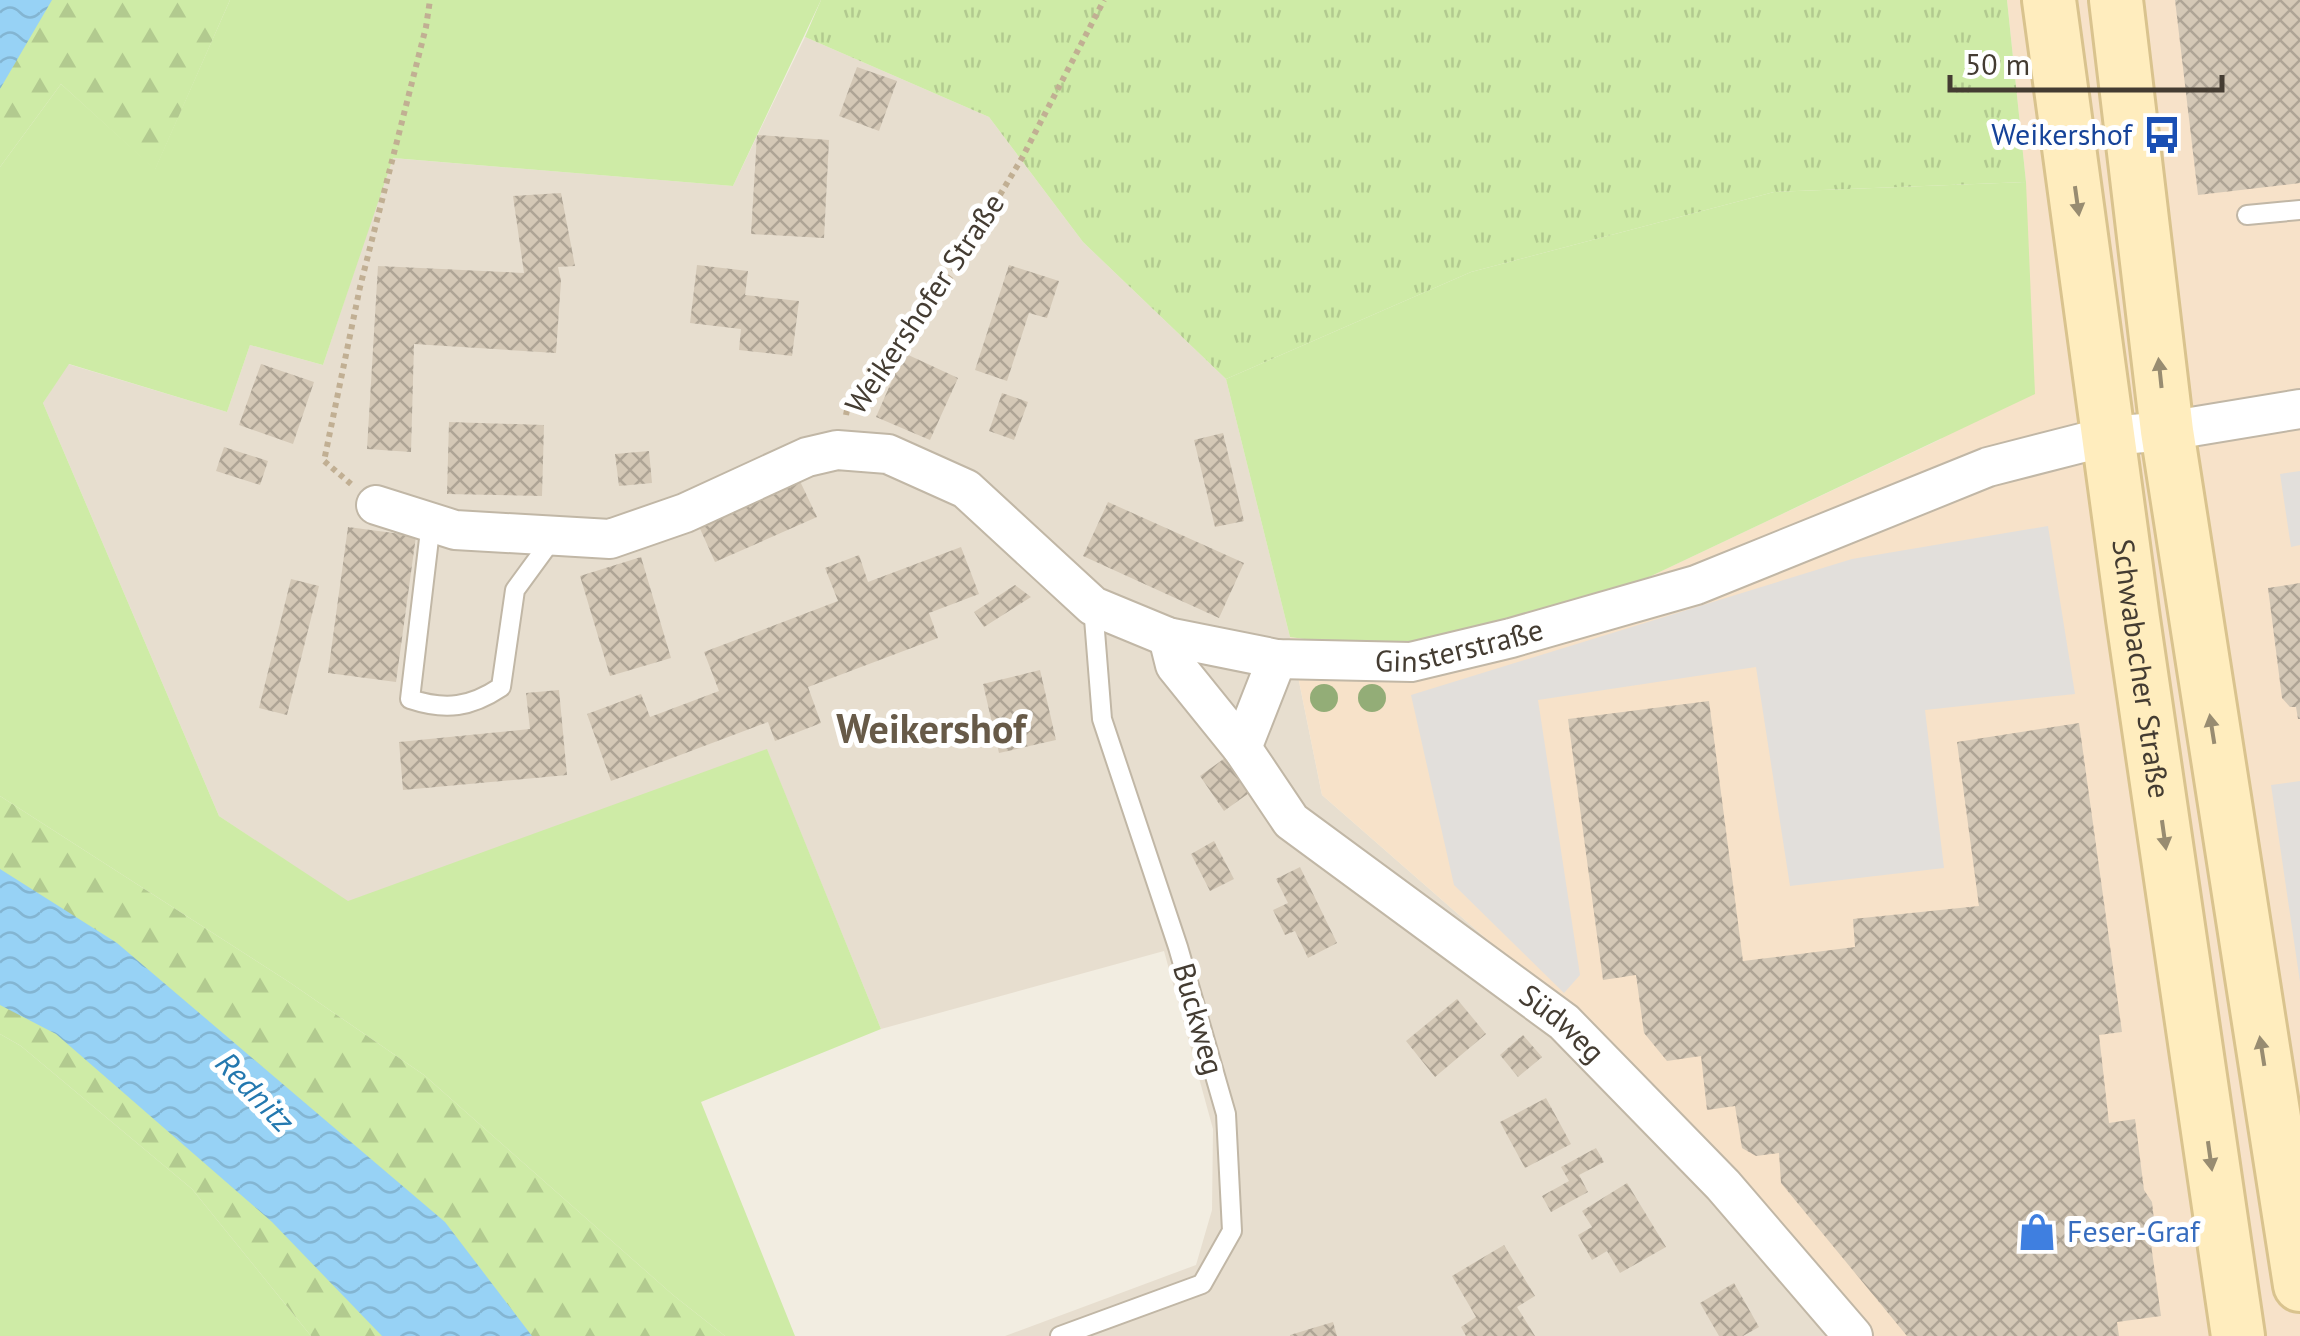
<svg xmlns="http://www.w3.org/2000/svg" width="2300" height="1336" font-family="'PT Sans',sans-serif">
<style>
.residential{fill:#e7decf}
.commercial{fill:#f7e2c9}
.green{fill:#ceeba6}
.forest{fill:url(#forest-firs)}
.park{fill:url(#park-tufts)}
.parking{fill:#e2dfdb}
.water{fill:url(#water-waves)}
.building{fill:url(#building-cross-hatch)}
.lines{fill:none;stroke-linecap:round;stroke-linejoin:round}
.service-casing{stroke:#c1b7a6;stroke-width:22}
.minor-casing{stroke:#c1b7a6;stroke-width:42}
.secondary-casing{stroke:#d9c38e;stroke-width:58}
.path{stroke:#c1af93;stroke-width:6;stroke-dasharray:5 5;stroke-linecap:butt}
.service{stroke:#fff;stroke-width:18}
.minor{stroke:#fff;stroke-width:38}
.secondary{stroke:#ffedbe;stroke-width:52}
.tree{fill:#93ad77}
.oneway{fill:#988c71}
.labels{text-anchor:middle;stroke-width:10;stroke-linejoin:round;paint-order:stroke}
.transit-label{font-size:30px;fill:#164399;stroke:#fff;text-anchor:end}
.street-label{font-size:30px;fill:#443c32;stroke:#fff}
.shop-label{font-size:30px;fill:#366cbe;stroke:#fff;text-anchor:start}
.water-label{font-size:32px;font-style:italic;fill:#2378af;stroke:#fff}
.district-label{font-size:40px;font-weight:bold;fill:#675a48;stroke:#fff}
</style>
<defs>
<pattern id="forest-firs" width="22" height="20" patternUnits="userSpaceOnUse" patternTransform="scale(2.5)"><rect width="22" height="20" fill="#ceeba6"/><path d="M5 1l3.5 6h-7zM16 11l3.5 6h-7z" fill="#b2ca8f"/></pattern>
<pattern id="park-tufts" width="24" height="20" patternUnits="userSpaceOnUse" patternTransform="scale(2.5)"><rect width="24" height="20" fill="#ceeba6"/><path d="M3 7l-1-3M5 7V3M7 7l1-3M15 17l-1-3M17 17v-4M19 17l1-3" fill="none" stroke="#b2ca8f"/></pattern>
<pattern id="water-waves" width="16" height="10" patternUnits="userSpaceOnUse" patternTransform="scale(2.5)"><rect width="16" height="10" fill="#97d2f5"/><path d="M0 5q4-4 8 0t8 0" fill="none" stroke="#83b5d2"/></pattern>
<pattern id="building-cross-hatch" width="8" height="8" patternUnits="userSpaceOnUse" patternTransform="scale(2.5)"><rect width="8" height="8" fill="#d4c8b6"/><path d="M0 0l8 8M0 8l8-8" fill="none" stroke="#aea495"/></pattern>
</defs>
<rect width="100%" height="100%" fill="#f2ede1"/>
<path class="residential" d="M805,37L989,117L1083,242L1226,379L1290,637L1322,795L1578,1019L1867,1336H1005L1196,1265L1212,1210L1213,1129L1164,951L881,1029L767,750L348,902L219,816L43,403L68,364L227,412L250,345L323,365L392,158L733,186Z"/>
<path class="commercial" d="M2007,0H2300V1336H1867L1578,1019L1322,795L1290,637L1373,649L1516,620L1647,578L1941,439L2026,182Z"/>
<path class="green" d="M230,0H821L733,186L393,158L323,365L250,345L227,412L69,364L43,403L219,816L348,901L767,749L881,1029L701,1102L795,1336H725L673,1295L424,1075L289,982L0,796V167L61,84L155,169Z
M2026,182L2035,394L1647,578L1516,620L1373,649L1290,637L1226,379L1471,272L1774,192Z
M0,1034L21,1046L192,1189L311,1336H0Z"/>
<path class="forest" d="M0,0H230L155,170L61,84L0,167Z
M0,796L289,982L424,1075L673,1295L725,1336H311L192,1189L21,1046L0,1034Z"/>
<path class="park" d="M821,0H2007L2026,182L1774,192L1471,272L1226,379L1083,242L989,117L805,37Z"/>
<path class="parking" d="M2300,471V545L2291,547L2280,474Z
M2048,526L2075,694L1925,710L1944,868L1790,886L1756,667L1538,700L1580,975L1564,993L1454,885L1411,695L1852,559Z
M2300,781V982L2271,785Z"/>
<path class="water" d="M0,0H52L0,89Z
M0,869L117,943L445,1222L532,1336H382L272,1222L56,1034L0,1005Z"/>
<path class="building" d="M2175,0H2300V183L2198,195Z
M857,67L897,81L879,131L839,116Z
M757,135L829,140L824,238L751,234Z
M561,193L575,266L558,267L561,281L556,353L414,344L411,452L367,449L378,266L524,273L513,196Z
M697,265L748,271L745,295L799,301L792,356L739,350L741,329L690,323Z
M1009,265L1059,281L1047,318L1029,313L1007,381L975,370Z
M904,353L958,378L930,440L876,417Z
M261,364L314,382L293,444L239,425Z
M1002,393L1028,402L1014,440L989,431Z
M449,422L544,425L542,496L447,494Z
M1223,433L1244,521L1215,527L1194,440Z
M224,447L268,461L260,485L216,471Z
M649,451L652,483L619,486L615,454Z
M798,477L817,517L715,562L697,522Z
M1108,502L1244,563L1219,618L1083,556Z
M348,527L416,536L396,682L328,673Z
M961,547L979,594L929,613L938,638L808,687L821,723L775,741L768,722L611,781L587,714L641,694L650,717L719,691L704,652L838,601L825,568L859,555L868,582Z
M641,557L671,658L610,676L580,576Z
M291,579L319,586L287,715L259,708Z
M2300,583V719H2298L2296,707H2290L2282,698L2268,588Z
M1015,585L1031,597L984,627L974,612Z
M1040,670L1056,740L999,753L983,684Z
M559,690L567,775L403,790L399,742L530,729L526,693Z
M1709,701L1743,961L1855,947L1853,919L1979,906L1957,742L2079,723L2122,1032L2099,1035L2109,1123L2135,1119L2144,1190L2152,1202L2154,1220L2149,1230L2161,1316L2117,1322L2119,1336H1907L1781,1183L1779,1153L1756,1156L1742,1148L1735,1106L1707,1110L1701,1056L1667,1061L1644,1033L1636,975L1603,980L1568,719Z
M1225,758L1249,793L1224,811L1200,776Z
M1214,841L1234,879L1210,891L1191,854Z
M1300,867L1337,943L1308,958L1295,931L1285,935L1273,910L1288,903L1276,879Z
M1457,999L1486,1034L1435,1077L1406,1041Z
M1523,1035L1542,1057L1518,1077L1500,1055Z
M1546,1098L1571,1144L1525,1168L1500,1122Z
M1596,1148L1604,1162L1579,1175L1588,1192L1551,1212L1542,1196L1569,1181L1561,1167Z
M1627,1183L1666,1247L1620,1273L1607,1251L1592,1260L1578,1235L1592,1227L1582,1211Z
M1504,1245L1535,1296L1517,1307L1535,1336H1466L1461,1327L1476,1317L1452,1276Z
M1734,1283L1759,1327L1743,1336H1719L1700,1303Z
M1333,1322L1337,1336H1290V1335Z"/>
<g class="lines">
<g class="service-casing">
<path id="service" d="M2247,215L2300,210
M431,522L410,699C446,711 471,707 501,687L515,590L553,538
M1060,1336L1202,1284L1232,1231L1226,1114L1178,947L1102,719L1093,606"/>
</g>
<g class="minor-casing">
<g id="minor">
<path id="s1" d="M376,505L455,530L610,539L685,513L807,457L837,450L888,454L966,489L1093,606L1168,637L1277,659L1411,662L1511,638L1696,585L1988,467L2109,436L2167,431L2300,409"/>
<path id="s2" d="M1168,637L1175,665L1242,748L1291,821L1564,1022L1723,1185L1853,1336"/>
<path d="M1242,748L1277,659"/>
</g>
</g>
<g class="secondary-casing">
<g id="secondary">
<path id="s3" d="M2049,0L2133,619L2238,1336"/>
<path d="M2116,0L2167,431L2300,1285"/>
</g>
</g>
<path class="path" d="M846,415L848,405L952,275L1022,158L1104,0
M351,484L324,461L360,287L426,27L430,0"/>
<use href="#service" class="service"/>
<use href="#minor" class="minor"/>
<use href="#secondary" class="secondary"/>
</g>
<g class="tree">
<circle cx="1324" cy="698" r="14"/>
<circle cx="1372" cy="698" r="14"/>
</g>
<defs><path id="oneway-solid" d="M-6-.8H1V-3.2L6.5 0L1 3.2V.8H-6Z" transform="scale(2.5)"/></defs>
<g class="oneway">
<use href="#oneway-solid" transform="translate(2077 201) rotate(82)"/>
<use href="#oneway-solid" transform="translate(2160 373) rotate(-96)"/>
<use href="#oneway-solid" transform="translate(2212 729) rotate(-99)"/>
<use href="#oneway-solid" transform="translate(2164 835) rotate(82)"/>
<use href="#oneway-solid" transform="translate(2262 1051) rotate(-99)"/>
<use href="#oneway-solid" transform="translate(2210 1156) rotate(82)"/>
</g>
<defs>
<g id="bus-bare" transform="scale(3)"><path d="M-5-6H5V4H4V6H2V4H-2V6H-4V4H-5ZM-3.5-4V0h7V-4ZM-3.5 1.2v1.5H-2V1.2ZM2 1.2v1.5H3.5V1.2Z" fill="#1a4fb4" stroke="#fff" stroke-width="2.5" paint-order="stroke"/></g>
<g id="shop-bare" transform="scale(3)"><path d="M-5-2.5h2.3a2.7 3.5 0 0 1 5.4 0H5L5.5 6h-11ZM-1.5-2.5h3a1.5 2.3 0 0 0-3 0Z" fill="#3f7fe0" stroke="#fff" stroke-width="2.5" paint-order="stroke"/></g>
</defs>
<g fill-rule="evenodd">
<use href="#bus-bare" x="2162" y="135"/>
<use href="#shop-bare" x="2037" y="1232"/>
</g>
<g class="labels">
<g class="transit-label">
<text x="2132" y="145">Weikershof</text>
</g>
<g class="street-label">
<text transform="translate(925 304) rotate(-56)" y="10">Weikershofer Straße</text>
<text dy="10" stroke="none"><textPath href="#s1" startOffset="1168">Ginsterstraße</textPath></text>
<text dy="10" stroke="none"><textPath href="#s3" startOffset="675">Schwabacher Straße</textPath></text>
<text transform="translate(1198 1019) rotate(74)" y="10">Buckweg</text>
<text dy="10" stroke="none"><textPath href="#s2" startOffset="562">Südweg</textPath></text>
</g>
<g class="shop-label">
<text x="2067" y="1242">Feser-Graf</text>
</g>
<g class="water-label">
<text transform="translate(255 1092) rotate(46)" y="11">Rednitz</text>
</g>
<g class="district-label">
<text x="931" y="743">Weikershof</text>
</g>
</g>
<path d="M1950 75v15h272v-15" fill="none" stroke="#443c32" stroke-width="5"/>
<text x="1965" y="75" font-size="30" fill="#443c32" stroke="#ffffff" stroke-width="8" paint-order="stroke">50 m</text>
</svg>
